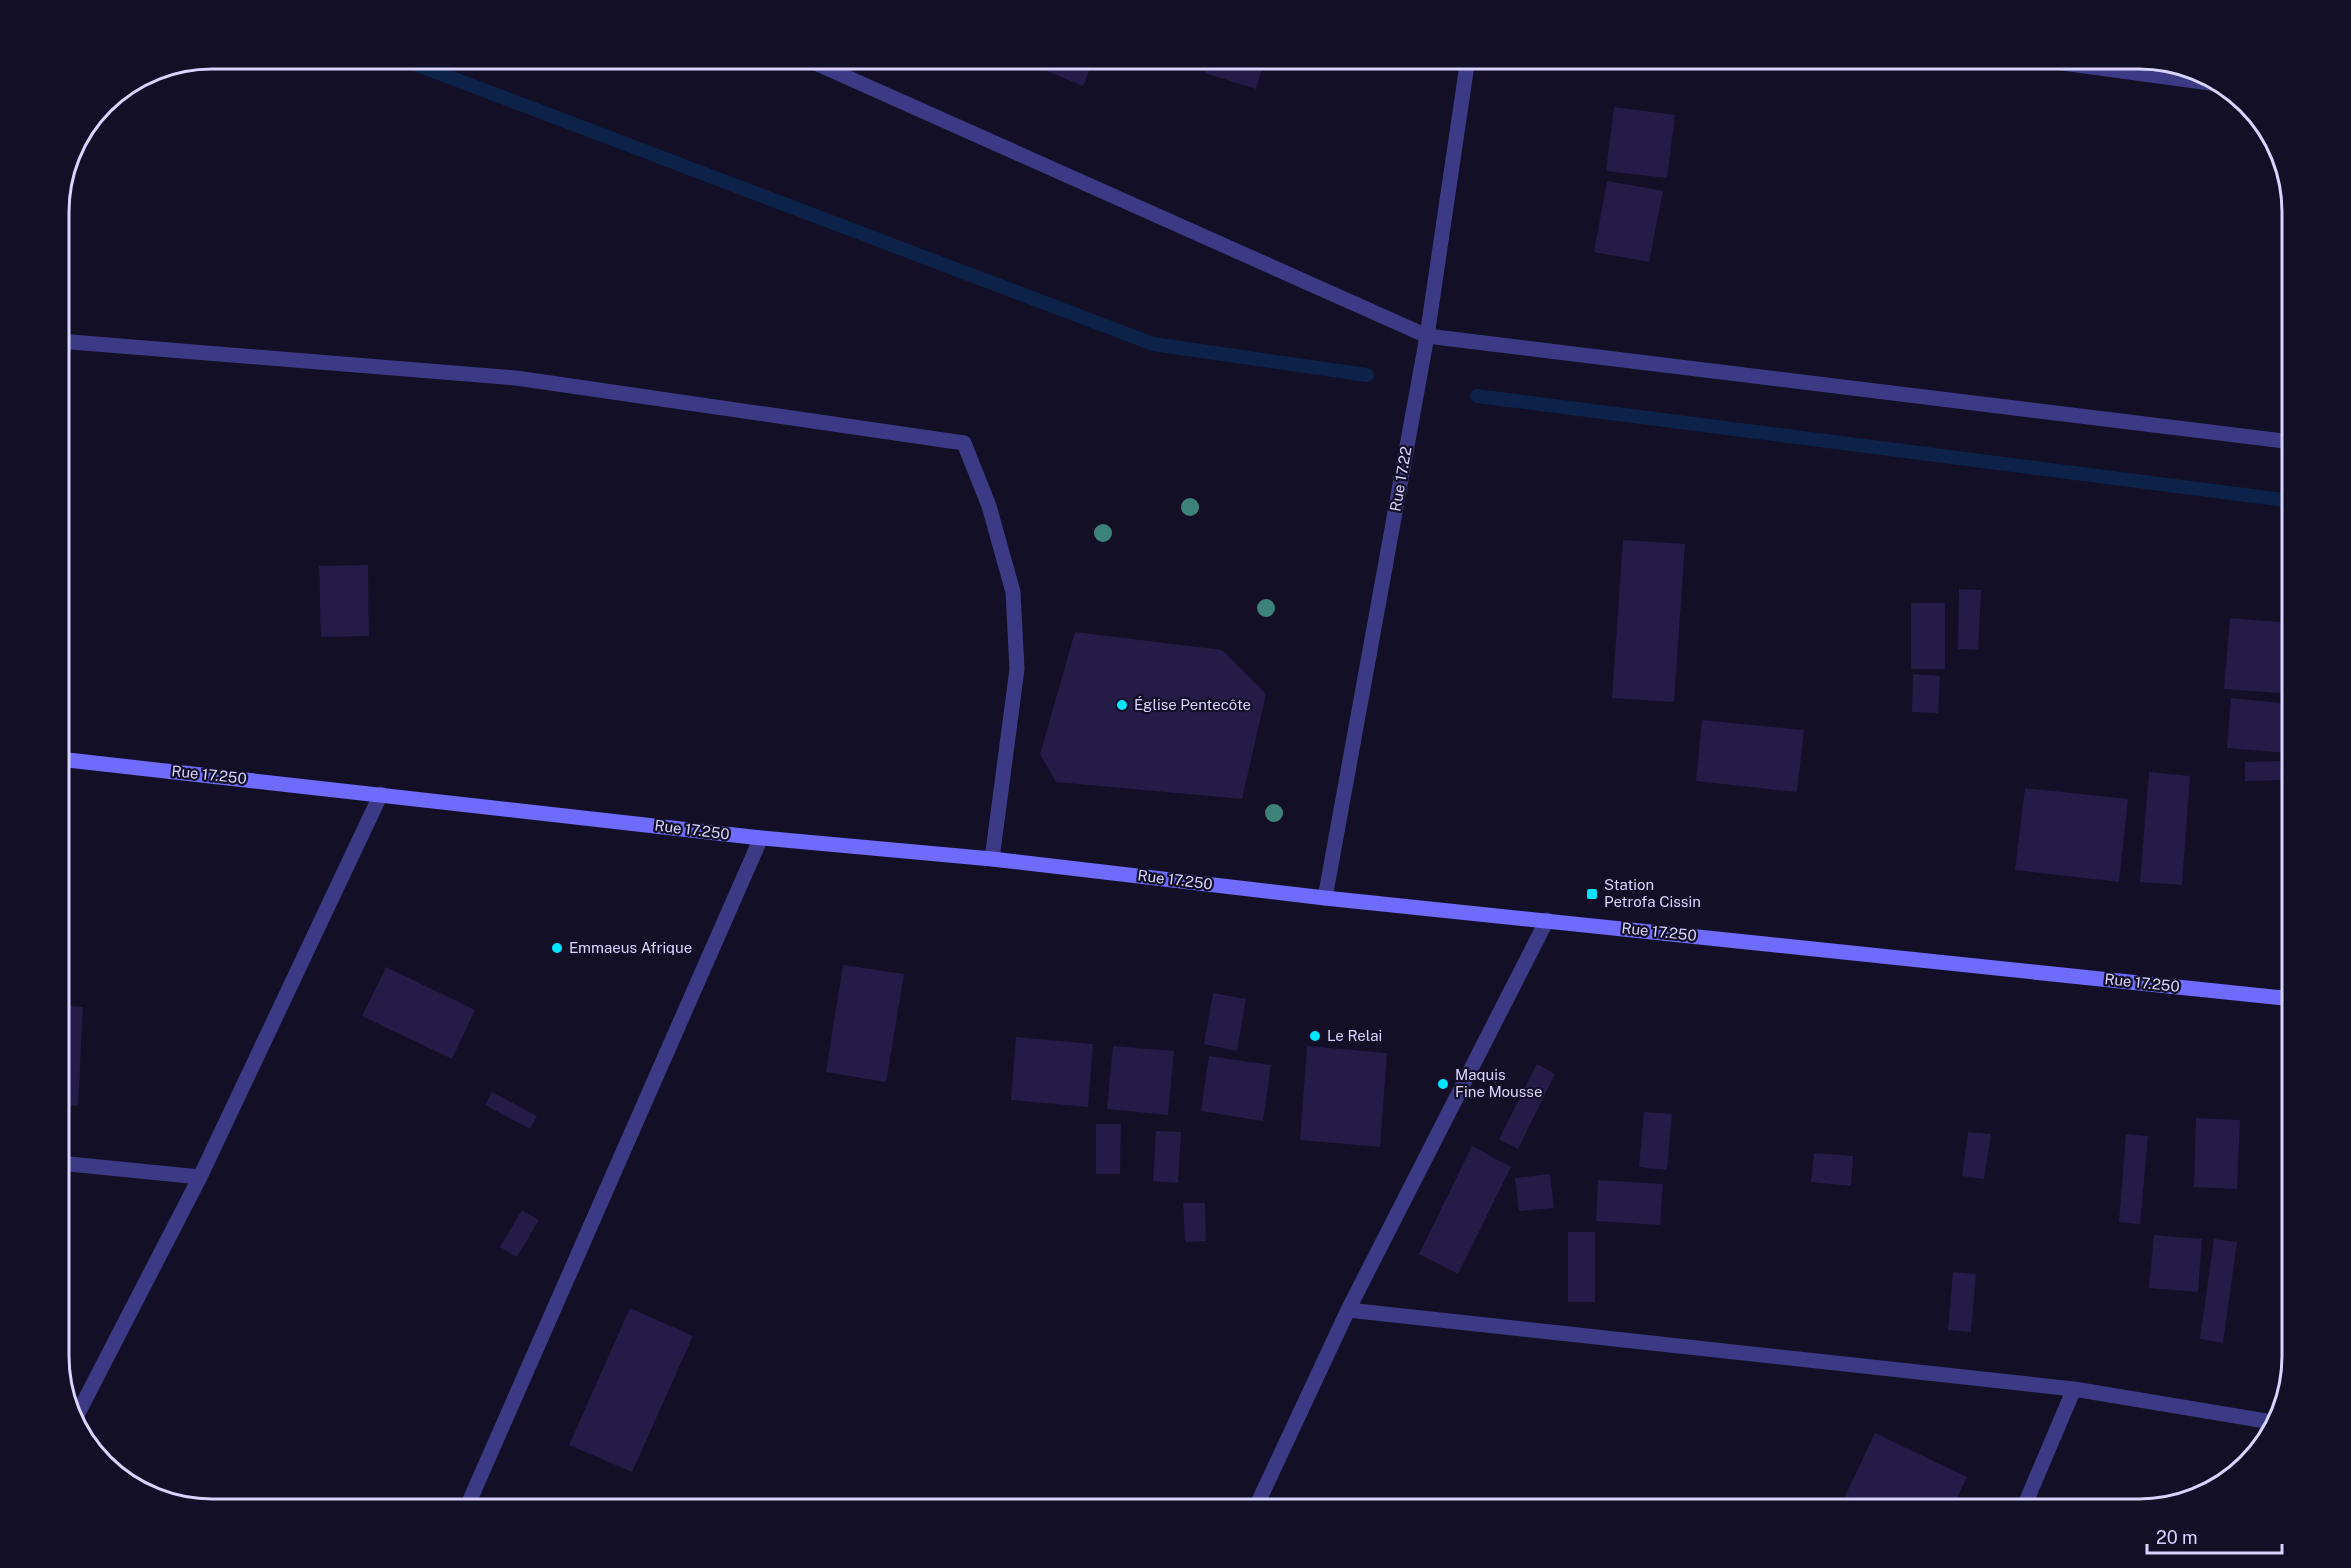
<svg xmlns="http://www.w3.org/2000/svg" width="2351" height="1568" font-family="'Public Sans',sans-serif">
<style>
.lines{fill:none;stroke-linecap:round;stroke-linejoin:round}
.stream{stroke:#0c2248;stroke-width:14}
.building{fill:#241b47}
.street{stroke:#3d3a85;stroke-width:15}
.secondary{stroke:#6f6bff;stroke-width:15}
.tree{fill:#3d827b}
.poi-dot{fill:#00e5ff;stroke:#130f26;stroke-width:2}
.labels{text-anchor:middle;stroke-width:4.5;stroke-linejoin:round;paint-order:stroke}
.street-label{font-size:15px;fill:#d9d4ff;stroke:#130f26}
.poi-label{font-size:15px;fill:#d9d4ff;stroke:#130f26;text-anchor:start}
.rim{fill:none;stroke:#d9d4ff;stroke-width:3}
</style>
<rect width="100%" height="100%" fill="#130f26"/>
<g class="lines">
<path class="stream" d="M399,58L1153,344L1367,375
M1477,396L2292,501"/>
</g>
<path class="building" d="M1016,58H1094L1083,86Z
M1209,58H1265L1256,89L1205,73Z
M1614,107L1675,115L1667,178L1606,171Z
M1607,181L1663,191L1649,262L1594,252Z
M1623,540L1685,544L1674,702L1612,698Z
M368,565L369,636L321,637L319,566Z
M1959,589L1981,590L1978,650L1958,649Z
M1911,603H1945V669H1911Z
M2230,618L2292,623V694L2224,689Z
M1075,632L1222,650L1266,694L1242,799L1056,782L1040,754Z
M1913,674L1940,676L1938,713L1912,712Z
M2231,698L2291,704L2287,753L2227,748Z
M1702,720L1804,730L1797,792L1696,781Z
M2284,761V780L2245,781V762Z
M2149,772L2190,776L2182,885L2140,882Z
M2025,788L2128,799L2119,882L2015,870Z
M843,965L904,974L886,1082L826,1072Z
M386,967L475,1010L452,1059L362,1016Z
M1213,993L1246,999L1237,1051L1204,1044Z
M59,1005L83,1007L78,1106L59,1104Z
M1016,1037L1093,1044L1088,1107L1011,1100Z
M1113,1046L1174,1051L1168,1115L1107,1109Z
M1307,1046L1387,1053L1380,1147L1300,1140Z
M1209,1056L1271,1065L1263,1121L1201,1111Z
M1537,1064L1555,1074L1518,1149L1499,1139Z
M492,1092L537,1116L530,1129L485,1105Z
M1644,1112L1672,1114L1667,1170L1639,1167Z
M2196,1118L2240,1120L2237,1189L2194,1187Z
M1096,1124H1121L1120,1174H1096Z
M1156,1131L1181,1132L1178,1183L1153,1181Z
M1968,1132L1991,1134L1984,1179L1962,1176Z
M2126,1134L2148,1136L2140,1224L2119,1222Z
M1472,1146L1511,1167L1458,1274L1419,1254Z
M1814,1153L1853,1156L1851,1186L1811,1182Z
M1550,1174L1554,1208L1519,1211L1515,1178Z
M1598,1180L1663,1184L1660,1225L1596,1221Z
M1183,1203H1205L1206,1241L1185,1242Z
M522,1210L539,1220L517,1257L500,1247Z
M1568,1232H1595V1302H1568Z
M2154,1235L2202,1239L2198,1292L2149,1288Z
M2214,1239L2237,1242L2223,1343L2200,1339Z
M1953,1272L1976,1274L1971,1332L1948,1330Z
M630,1308L693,1336L632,1472L569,1445Z
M1875,1433L1967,1477L1952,1509H1839Z"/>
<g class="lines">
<path class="street" d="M804,58L1427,336L2292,442
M2025,58L2225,85
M59,341L516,378L964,443L989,506L1013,592L1017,669L992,859
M1325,898L1427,336L1468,58
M59,1163L200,1177
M1348,1310L2074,1389L2272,1422
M75,1419L200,1177L381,794
M466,1509L761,838
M1255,1509L1348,1310L1547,920
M2023,1509L2074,1389"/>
<path class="secondary" d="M59,759L761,838L992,859L1325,898L2292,999"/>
</g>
<g class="tree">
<circle cx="1190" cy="507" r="9"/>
<circle cx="1103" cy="533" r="9"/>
<circle cx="1266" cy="608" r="9"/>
<circle cx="1274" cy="813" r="9"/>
</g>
<g class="poi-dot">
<circle cx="1122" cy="705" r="6"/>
<rect x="1586" y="888" width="12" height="12" rx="3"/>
<circle cx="557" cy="948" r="6"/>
<circle cx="1315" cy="1036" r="6"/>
<circle cx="1443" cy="1084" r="6"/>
</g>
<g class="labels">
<g class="street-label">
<text transform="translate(1401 479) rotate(-80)" y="5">Rue 17.22</text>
<text transform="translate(209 775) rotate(6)" y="5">Rue 17.250</text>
<text transform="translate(692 830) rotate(7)" y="5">Rue 17.250</text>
<text transform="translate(1175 880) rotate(7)" y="5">Rue 17.250</text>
<text transform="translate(1659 932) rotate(6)" y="5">Rue 17.250</text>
<text transform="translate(2142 983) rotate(6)" y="5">Rue 17.250</text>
</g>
<g class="poi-label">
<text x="1134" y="710">Église Pentecôte</text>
<text x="1604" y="890">Station<tspan x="1604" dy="17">Petrofa Cissin</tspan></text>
<text x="569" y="953">Emmaeus Afrique</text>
<text x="1327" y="1041">Le Relai</text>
<text x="1455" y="1080">Maquis<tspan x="1455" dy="17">Fine Mousse</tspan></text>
</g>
</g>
<path d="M0 0H2351V1568H0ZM212 69H2139A143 143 0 0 1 2282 212V1356A143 143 0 0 1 2139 1499H212A143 143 0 0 1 69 1356V212A143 143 0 0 1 212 69Z" fill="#130f26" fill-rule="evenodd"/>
<path class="rim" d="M212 69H2139A143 143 0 0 1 2282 212V1356A143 143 0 0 1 2139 1499H212A143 143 0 0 1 69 1356V212A143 143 0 0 1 212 69Z"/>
<path d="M2147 1544v9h135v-9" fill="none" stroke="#d9d4ff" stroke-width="3"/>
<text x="2156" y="1544" font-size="18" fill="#d9d4ff" stroke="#130f26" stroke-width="4.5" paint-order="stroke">20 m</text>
</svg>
